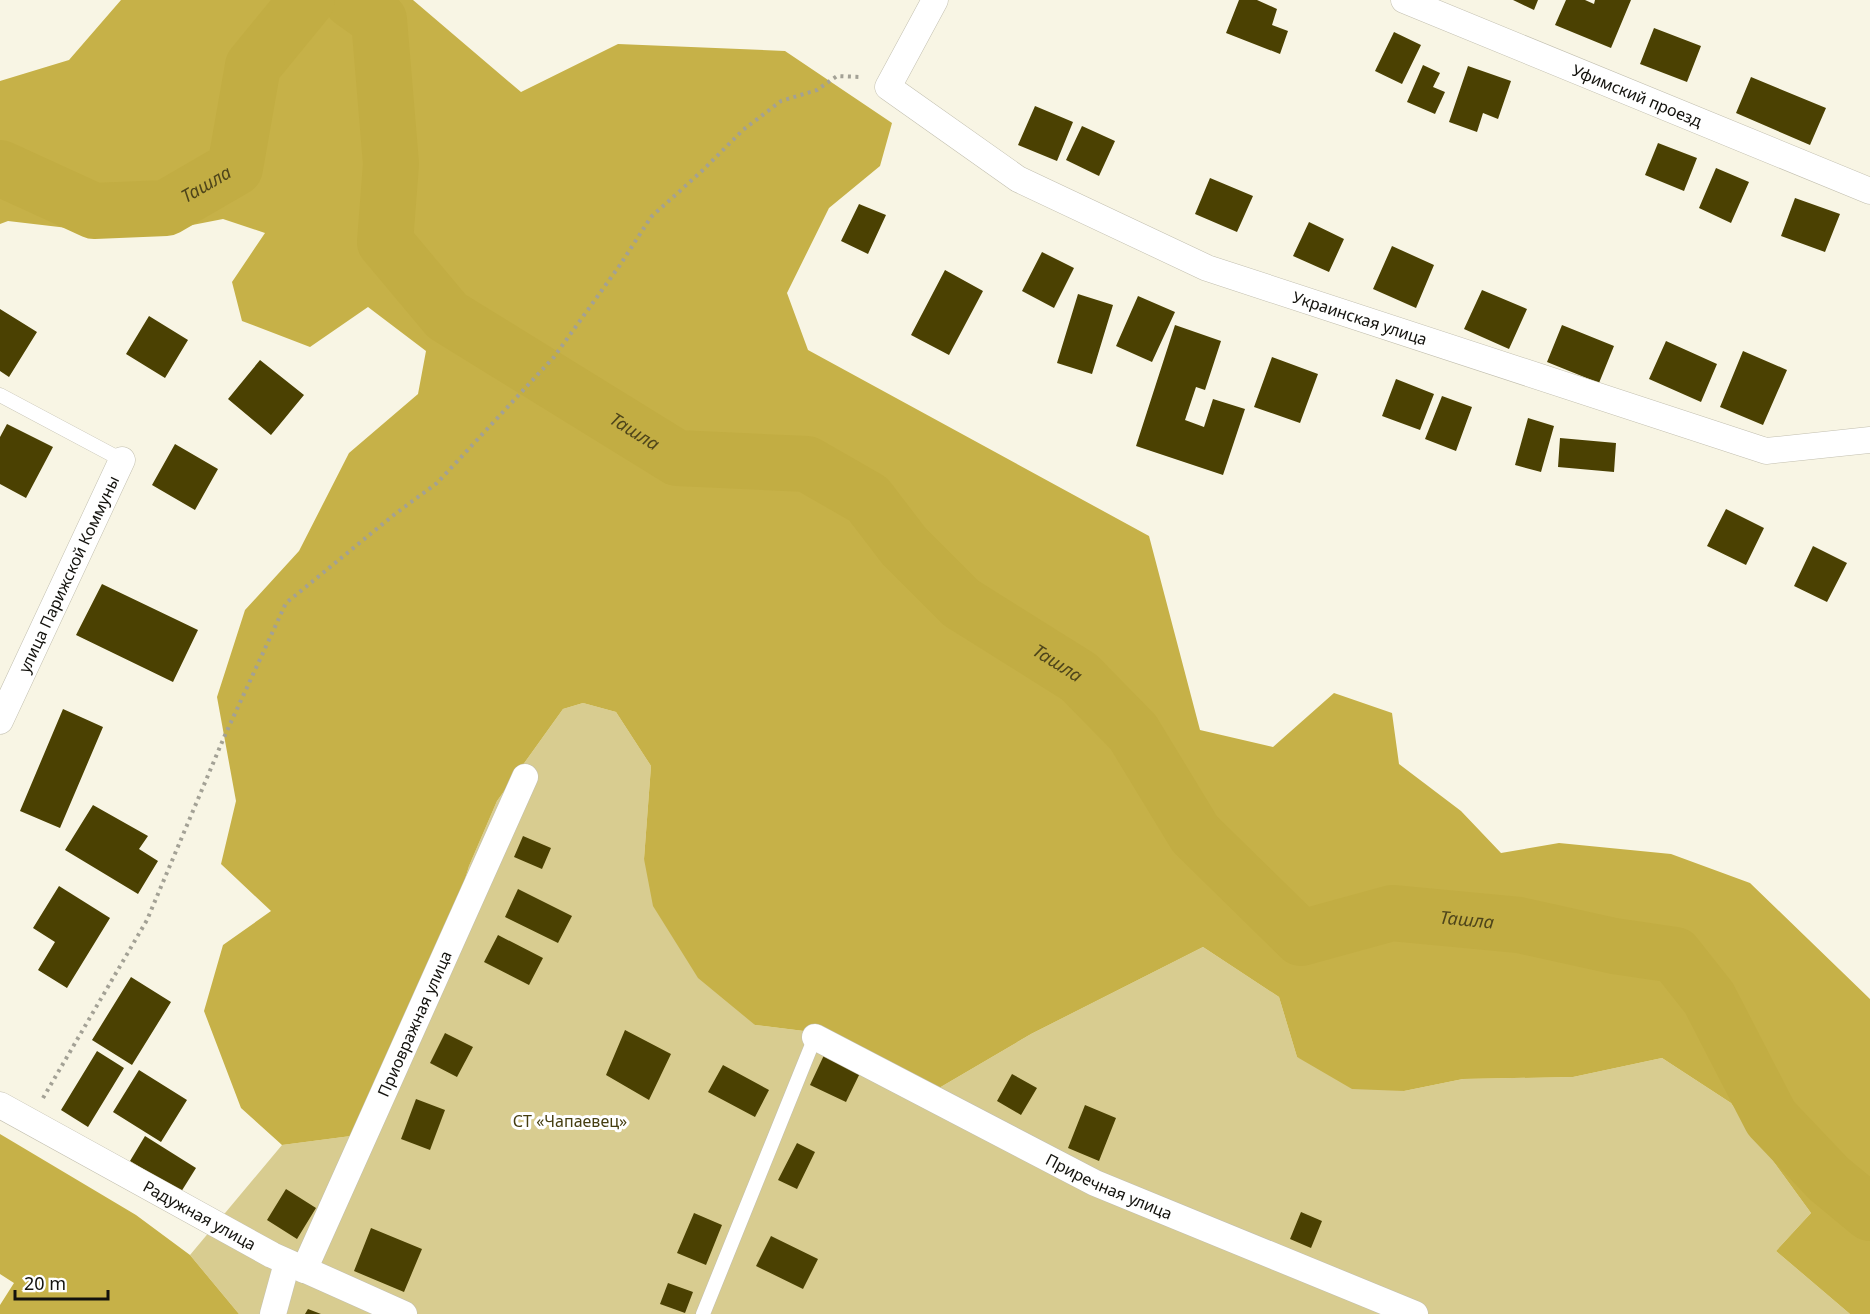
<svg xmlns="http://www.w3.org/2000/svg" width="1870" height="1314" font-family="'Noto Sans',sans-serif">
<style>
.green{fill:#d8cc90}
.forest{fill:#c6b148}
.lines{fill:none;stroke-linecap:round;stroke-linejoin:round}
.river{stroke:#c2ad43;stroke-width:56}
.building{fill:#4b4102}
.lane-casing{stroke:#c2bfaf;stroke-width:15}
.street-casing{stroke:#c2bfaf;stroke-width:27}
.path{stroke:#a3a195;stroke-width:4;stroke-dasharray:3 4.5;stroke-linecap:butt}
.lane{stroke:#fff;stroke-width:14}
.street{stroke:#fff;stroke-width:26}
.labels{text-anchor:middle;stroke-width:6;stroke-linejoin:round;paint-order:stroke}
.street-label{font-size:16px;fill:#13120d;stroke:#fff}
.park-label{font-size:16px;fill:#453d10;stroke:#fff}
.water-label{font-size:18px;font-style:italic;fill:#4e451a;stroke:#fff}
</style>
<rect width="100%" height="100%" fill="#f8f5e4"/>
<path class="green" d="M583,703L616,712L651,766L644,859L755,1025L812,1032L939,1088L1031,1034L1203,947L1279,997L1297,1057L1404,1091L1463,1079L1573,1077L1662,1058L1731,1103L1811,1213L1776,1251L1850,1314H239L190,1255L282,1145L351,1136L455,912L469,866L497,801L563,709Z"/>
<path class="forest" d="M121,0H413L521,92L618,44L785,51L892,123L880,166L829,208L787,293L808,350L1149,536L1200,730L1273,747L1334,693L1392,713L1399,764L1461,811L1501,853L1559,843L1671,854L1750,883L1870,999V1314H1850L1776,1251L1811,1213L1731,1103L1662,1058L1573,1077L1463,1079L1404,1091L1352,1089L1297,1057L1279,997L1203,947L1031,1034L939,1088L812,1032L755,1025L698,978L653,906L644,859L651,766L616,712L583,703L563,709L497,801L469,866L455,912L351,1136L282,1145L241,1108L204,1011L223,945L271,911L221,864L236,801L217,697L245,610L299,551L349,453L418,394L426,351L368,307L310,347L242,321L232,282L265,233L223,219L136,236L8,221L0,224V81L69,60Z
M0,1134L136,1215L190,1255L239,1314H0V1305L14,1283L0,1274Z"/>
<g class="lines">
<g class="river">
<path id="s1" d="M351,0L379,20L391,164L385,242L447,316L677,458L807,464L868,499L904,546L961,603L1079,677L1133,732L1195,834L1301,938L1392,913L1519,925L1614,946L1675,955L1709,998L1771,1118L1829,1179L1870,1213"/>
<path id="s2" d="M0,168L94,211L166,208L235,168L253,66L307,0"/>
</g>
</g>
<path class="building" d="M1239,0H1257L1277,9L1272,25L1288,31L1280,54L1226,33Z
M1513,0H1538L1534,10Z
M1566,0H1585L1594,4L1595,0H1631L1611,48L1555,25Z
M1654,28L1701,46L1687,82L1640,64Z
M1394,32L1421,45L1402,84L1375,71Z
M1423,65L1440,73L1433,87L1445,92L1435,114L1407,102Z
M1468,66L1511,81L1498,119L1483,113L1477,132L1449,122Z
M1751,77L1826,108L1810,145L1736,113Z
M1035,106L1073,122L1057,161L1018,145Z
M1082,126L1115,141L1099,176L1066,160Z
M1658,143L1697,158L1684,191L1645,175Z
M1716,168L1749,182L1731,223L1699,208Z
M1210,178L1253,196L1237,232L1195,214Z
M1795,198L1840,214L1825,252L1781,236Z
M859,204L886,215L868,254L841,241Z
M1309,222L1344,239L1329,272L1293,256Z
M1392,246L1434,265L1416,308L1373,289Z
M1042,252L1074,268L1054,308L1022,291Z
M945,270L983,291L949,355L911,335Z
M1482,290L1527,309L1509,349L1464,329Z
M1078,294L1113,305L1092,374L1057,363Z
M1138,296L1175,312L1152,362L1116,346Z
M0,309L37,332L9,377L0,371Z
M149,316L188,340L165,378L126,354Z
M1175,325L1221,341L1205,390L1196,387L1185,420L1204,427L1213,399L1245,409L1223,475L1136,446Z
M1562,325L1614,346L1599,383L1547,362Z
M1666,341L1717,364L1701,402L1649,379Z
M1743,351L1787,370L1763,425L1720,407Z
M1272,357L1318,374L1300,423L1254,407Z
M260,360L304,395L271,435L228,399Z
M1396,379L1434,394L1420,430L1382,416Z
M1442,396L1472,407L1456,451L1425,439Z
M1528,418L1554,426L1541,472L1515,465Z
M7,424L53,447L26,498L0,484V437Z
M1560,438L1616,443L1614,472L1558,467Z
M175,444L218,469L195,510L152,485Z
M1726,509L1764,528L1746,565L1707,546Z
M1813,546L1847,563L1827,602L1794,586Z
M102,584L198,630L173,682L76,635Z
M63,709L103,727L60,828L20,811Z
M93,805L148,836L139,849L158,861L138,894L65,850Z
M523,836L551,848L542,869L514,857Z
M59,886L110,918L67,988L38,970L55,942L33,928Z
M518,889L572,916L558,943L505,917Z
M498,935L543,958L529,985L484,962Z
M131,977L171,1002L132,1065L92,1040Z
M625,1030L671,1054L649,1100L606,1075Z
M445,1033L473,1047L457,1077L430,1063Z
M97,1051L124,1068L88,1127L61,1110Z
M825,1053L861,1071L846,1102L810,1085Z
M723,1065L769,1090L755,1117L708,1092Z
M139,1070L187,1100L161,1142L113,1112Z
M1012,1074L1037,1088L1021,1115L997,1101Z
M416,1099L445,1110L430,1150L401,1139Z
M1085,1105L1116,1118L1099,1161L1068,1148Z
M145,1136L196,1168L181,1192L130,1161Z
M797,1143L815,1152L797,1189L778,1180Z
M286,1189L316,1208L297,1239L267,1220Z
M1301,1212L1322,1221L1311,1248L1290,1239Z
M694,1213L722,1225L706,1265L677,1253Z
M371,1228L422,1249L404,1292L354,1271Z
M771,1236L818,1259L803,1289L756,1266Z
M668,1283L693,1292L685,1313L660,1304Z
M308,1309L321,1314H305Z"/>
<g class="lines">
<g class="lane-casing">
<path id="lane" d="M0,395L122,460
M703,1314L815,1037"/>
</g>
<g class="street-casing">
<g id="street">
<path id="s3" d="M935,0L888,87L1018,179L1207,268L1766,451L1870,440"/>
<path id="s4" d="M1404,0L1870,191"/>
<path id="s5" d="M0,721L122,460"/>
<path id="s6" d="M815,1037L1095,1183L1415,1314"/>
<path id="s7" d="M0,1105L272,1255L404,1314"/>
<path id="s8" d="M304,1270L525,777"/>
<path d="M273,1314L287,1263"/>
</g>
</g>
<path class="path" d="M43,1098L147,920L225,735L286,603L395,514L437,483L554,357L620,265L651,217L703,170L743,130L781,101L817,90L837,76L861,77"/>
<use href="#lane" class="lane"/>
<use href="#street" class="street"/>
</g>
<g class="labels">
<g class="street-label">
<text dy="6" stroke="none"><textPath href="#s4" startOffset="252">Уфимский проезд</textPath></text>
<text dy="6" stroke="none"><textPath href="#s3" startOffset="628">Украинская улица</textPath></text>
<text dy="6" stroke="none"><textPath href="#s5" startOffset="162">улица Парижской Коммуны</textPath></text>
<text dy="6" stroke="none"><textPath href="#s8" startOffset="270">Приовражная улица</textPath></text>
<text dy="6" stroke="none"><textPath href="#s6" startOffset="330">Приречная улица</textPath></text>
<text dy="6" stroke="none"><textPath href="#s7" startOffset="228">Радужная улица</textPath></text>
</g>
<g class="park-label">
<text x="570" y="1127">СТ «Чапаевец»</text>
</g>
<g class="water-label">
<text dy="6" stroke="none"><textPath href="#s2" startOffset="222">Ташла</textPath></text>
<text dy="6" stroke="none"><textPath href="#s1" startOffset="574">Ташла</textPath></text>
<text dy="6" stroke="none"><textPath href="#s1" startOffset="1078">Ташла</textPath></text>
<text dy="6" stroke="none"><textPath href="#s1" startOffset="1618">Ташла</textPath></text>
</g>
</g>
<path d="M15 1290v9h93v-9" fill="none" stroke="#13120d" stroke-width="3"/>
<text x="24" y="1290" font-size="18" fill="#13120d" stroke="#ffffff" stroke-width="4.5" paint-order="stroke">20 m</text>
</svg>
